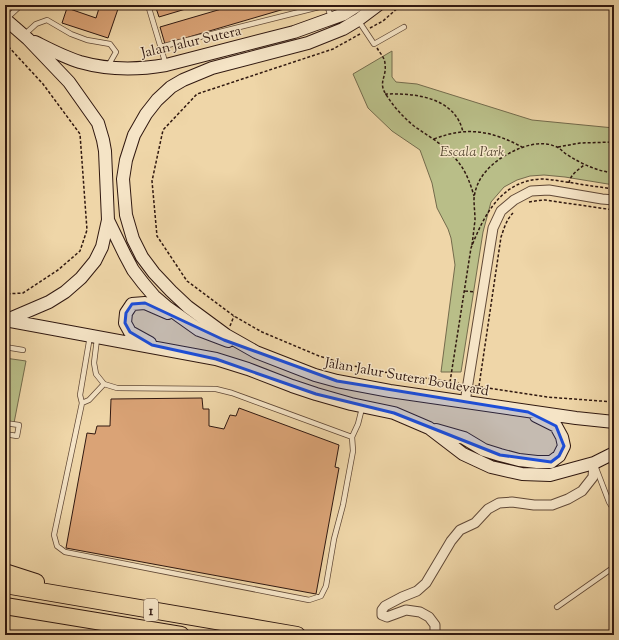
<svg xmlns="http://www.w3.org/2000/svg" width="619" height="640" font-family="'Sorts Mill Goudy',serif">
<style>
.green{fill:#b9be88;stroke:#746b4c}
.building{fill:#daa376;stroke:#301810}
.lines{fill:none;stroke-linecap:round;stroke-linejoin:round}
.lane-casing{stroke:#604836;stroke-width:6}
.street-casing{stroke:#604836;stroke-width:11}
.secondary-casing{stroke:#301810;stroke-width:14}
.highway-casing{stroke:#301810;stroke-width:18}
.path{stroke:#301810;stroke-width:1.5;stroke-dasharray:3 2;stroke-linecap:butt}
.lane{stroke:#f5e4c6;stroke-width:4.5}
.street{stroke:#f5e4c6;stroke-width:9}
.secondary{stroke:#f5e4c6;stroke-width:12}
.highway{stroke:#efd6a8;stroke-width:16}
.marked{fill:#1d4ed8;fill-opacity:0.2;stroke:#1d4ed8;stroke-width:3;stroke-linejoin:round}
.labels{text-anchor:middle;stroke-width:3;stroke-linejoin:round;paint-order:stroke}
.shield{fill:#f5e4c6;stroke:#6b5547;stroke-width:1}
.shield-label{font-size:13px;font-weight:bold;fill:#301810}
.street-label{font-size:14px;fill:#301810;stroke:#f5e4c6}
.park-label{font-size:14px;font-style:italic;fill:#594a34;stroke:#f5e4c6}
</style>
<rect width="100%" height="100%" fill="#efd6a8"/>
<filter id="stains"><feTurbulence type="fractalNoise" baseFrequency=".005" numOctaves="4"/><feColorMatrix values="0 0 0 0 .2 0 0 0 0 .09 0 0 0 0 .02 0 0 0 .5 -.17"/></filter>
<radialGradient id="worn" r=".72"><stop offset=".6" stop-color="#630" stop-opacity="0"/><stop offset="1" stop-color="#630" stop-opacity=".3"/></radialGradient>
<path class="green" d="M392,51V77L396,82L417,84L532,120L614,128V185L565,177L544,175L530,176L517,180L504,187L491,202L483,232L461,372H441L455,265L451,238L448,229L437,208L432,183L420,150L392,131L368,108L353,74Z
M5,358L26,361L14,423L5,421Z"/>
<path class="building" d="M100,5L119,6L108,38L62,23L67,8L96,18Z
M155,5H199L159,17Z
M235,5H298L165,44L160,27Z
M202,398L203,409H209V426L224,429L230,415L236,416L239,408L339,445L335,467L339,468L316,594L66,548L87,433L95,434L97,426H110L111,399Z"/>
<g class="lines">
<g class="lane-casing">
<path id="lane" d="M148,5L166,65
M6,19L21,5
M358,20L374,44L404,27
M24,35L36,24L47,20L71,34L87,40L110,44L116,52L108,66
M160,47L327,5L331,17
M97,339L94,363L96,374L104,384L117,388L216,389L232,393L352,437
M5,347L23,350
M104,384L89,400L82,403L54,535L57,546L65,552L309,600L321,596L326,586L334,539L343,505L353,451L352,437L358,424L362,408
M82,403L80,395L90,336
M5,423L19,425L17,436L5,434
M596,468L609,502L614,510
M557,607L614,567"/>
</g>
<g class="street-casing">
<path id="street" d="M465,402L493,228L501,211L514,200L531,191L549,190L602,199L614,200
M435,635V625L429,617L420,612L406,610L387,617L382,615V610L385,606L402,597L417,591L426,583L451,541L460,530L475,523L488,509L499,503L512,502L534,505H552L568,499L582,491L593,477L594,463"/>
</g>
<g class="secondary-casing">
<path id="secondary" d="M378,5L358,20L343,29L308,43L212,68L183,80L171,87L157,100L146,114L134,135L126,160L123,179L126,215L133,239L142,257L154,273L171,291L188,307L226,335L256,352L315,375L337,381L390,391L576,418L614,422
M5,19L28,39L69,82L98,123L103,140L105,151L108,220L102,247L95,261L81,278L65,292L49,302L7,320
M35,42C49,49 64,57 80,62C108,70 137,70 166,65L294,32L344,14L358,5
M108,220L125,255L133,270L143,283L154,296L168,308L199,330L228,341
M5,320L216,359L248,369L292,386L316,394L351,404L394,413L429,428L463,454L491,467L522,474L550,475L594,463L614,453
M150,343L130,332L125,323L126,313L132,304L145,303L168,313
M436,430L464,438L484,450L500,455L519,460L537,462H551L559,456L564,446L562,437L556,426L536,416"/>
</g>
<g class="highway-casing">
<path id="highway" d="M5,572L36,582
M5,585L297,635
M5,606L181,635"/>
</g>
<path class="path" d="M370,28L383,21L401,5
M360,34L333,49L197,94L163,130L152,181L157,236L187,281L234,316L262,332L319,356L349,365L383,372L459,383
M5,43L43,84L80,134L87,230L80,251L58,270L23,293L5,294
M377,48C380,53 385,58 385,64C387,78 377,82 387,96C394,107 403,117 414,126C428,136 443,144 455,158C465,169 470,182 474,196
M385,94C415,93 455,97 463,132
M434,139C467,126 492,131 522,147
M558,147L580,143L614,142
M569,183C570,175 578,170 584,165
M529,202L535,201L545,200L614,210
M472,245C473,237 474,229 475,220C475,213 474,206 474,199C476,174 497,158 518,149C528,145 543,141 554,146C559,147 562,151 566,154C582,164 596,171 614,173
M465,291L475,292
M230,326L234,316
M450,382L471,248C484,215 501,181 541,179C552,179 563,182 574,183C588,186 601,187 614,189
M475,386L547,397L614,402
M479,386L501,237C504,229 506,220 513,213"/>
<use href="#lane" class="lane"/>
<use href="#street" class="street"/>
<use href="#secondary" class="secondary"/>
<use href="#highway" class="highway"/>
</g>
<path class="marked" d="M145,303L224,340L337,381L528,412L556,426L564,446L559,456L551,462L500,455L394,413L316,394L216,359L152,345L130,332L125,323L126,313L132,304Z"/>
<g class="labels">
<rect class="shield" x="144" y="599" width="14" height="22" rx="3"/>
<g class="shield-label">
<text x="151" y="615">1</text>
</g>
<g class="street-label">
<text transform="translate(191 41) rotate(-13)" y="5">Jalan Jalur Sutera</text>
<text transform="translate(407 376) rotate(10)" y="5">Jalan Jalur Sutera Boulevard</text>
</g>
<g class="park-label">
<text x="472" y="156">Escala Park</text>
</g>
</g>
<rect width="619" height="640" fill="none" stroke="#efd6a8" stroke-width="20"/>
<rect x="6" y="6" width="607" height="628" fill="none" stroke="#301810" stroke-width="2"/>
<rect x="10" y="10" width="599" height="620" fill="none" stroke="#301810"/>
<rect width="100%" height="100%" filter="url(#stains)"/>
<rect width="100%" height="100%" fill="url(#worn)"/>
</svg>
